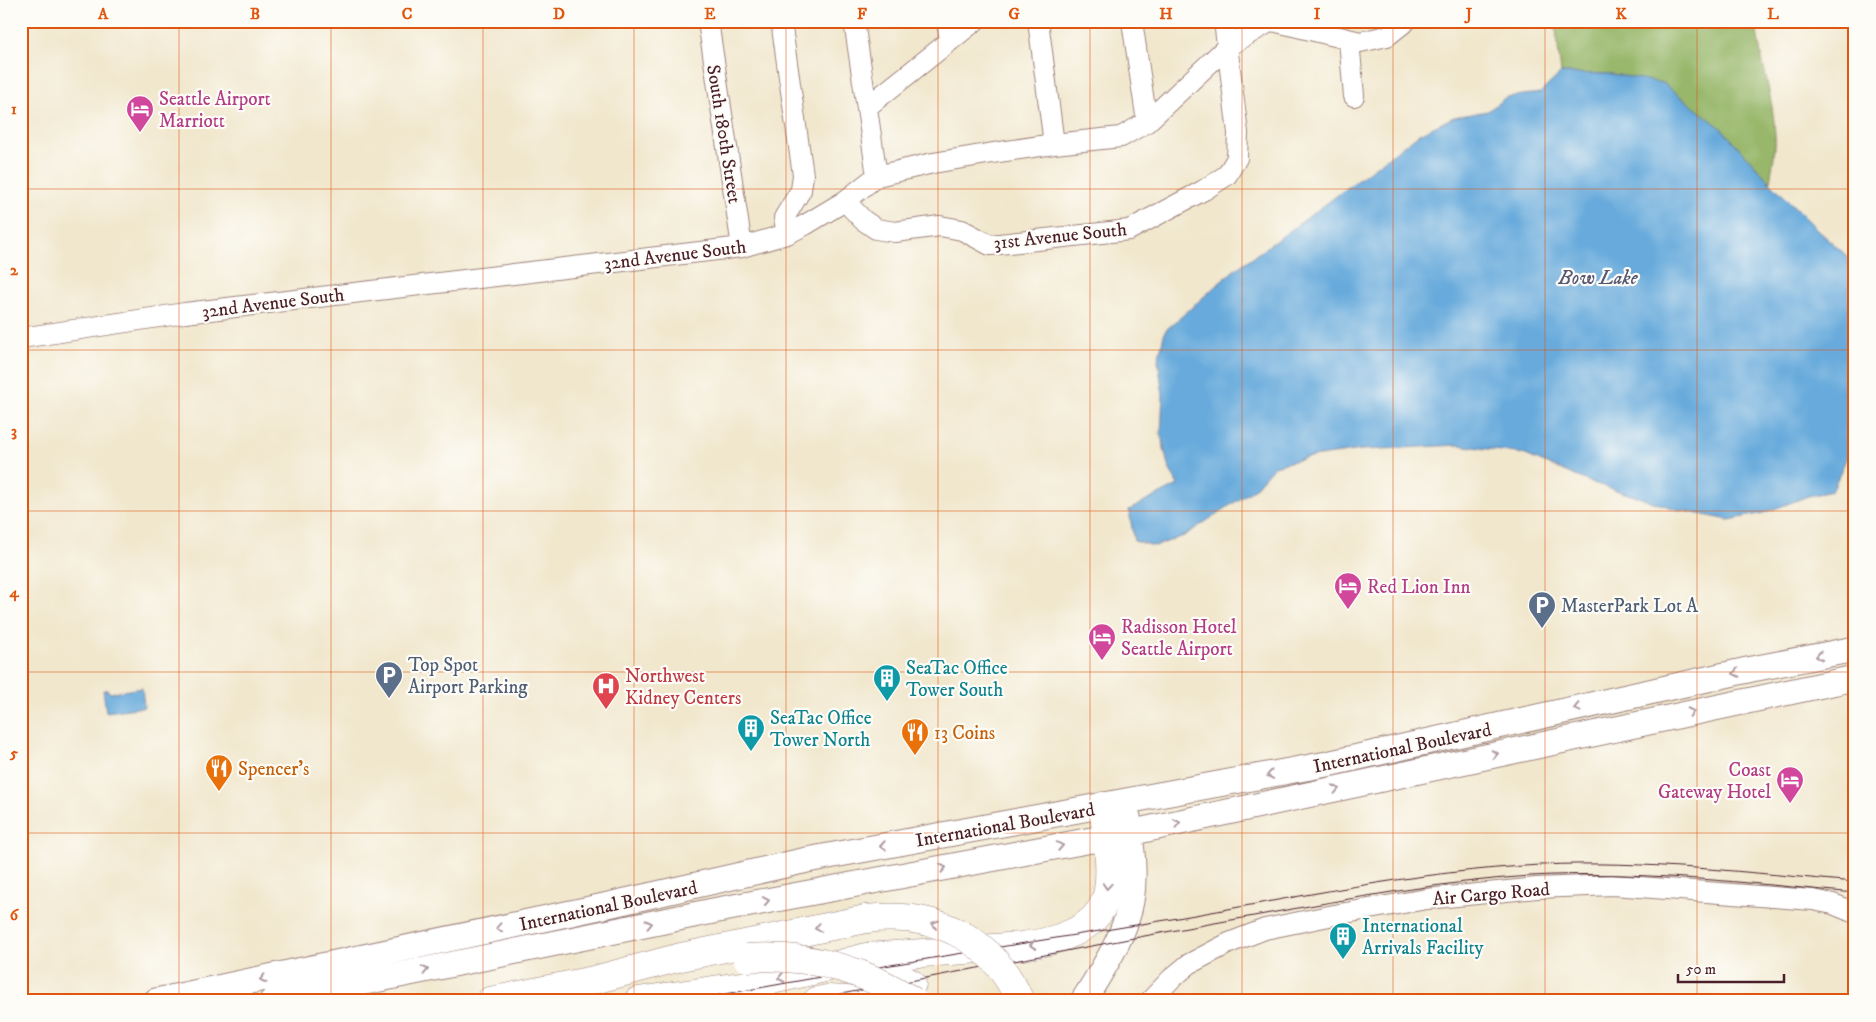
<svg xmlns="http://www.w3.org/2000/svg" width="1876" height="1022" font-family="'IM FELL DW Pica',serif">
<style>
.forest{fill:#98b76a;stroke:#716b4a}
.water{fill:#68aadc;stroke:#596484}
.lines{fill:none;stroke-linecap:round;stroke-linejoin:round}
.minor-casing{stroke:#9e837c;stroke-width:22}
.major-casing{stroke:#9e837c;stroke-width:27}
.highway-casing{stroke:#9e837c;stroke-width:29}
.minor{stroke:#fff;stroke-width:20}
.major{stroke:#fff;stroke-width:25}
.highway{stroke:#fff;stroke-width:28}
.tram{stroke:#4a1f2b;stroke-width:1}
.highway-bridge-casing{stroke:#9e837c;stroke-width:29;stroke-linecap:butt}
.highway-bridge{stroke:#fff;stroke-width:28}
.oneway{stroke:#ae9aa0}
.grid{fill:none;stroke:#e0560e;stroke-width:1;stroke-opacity:0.55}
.labels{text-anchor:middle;stroke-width:4.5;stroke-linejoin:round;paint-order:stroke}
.hotel-label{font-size:19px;fill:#b23c85;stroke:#fdfcf7;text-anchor:start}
.street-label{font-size:19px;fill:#4a1f2b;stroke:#fdfcf7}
.service-label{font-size:19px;fill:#4e5e75;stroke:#fdfcf7;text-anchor:start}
.culture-label{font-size:19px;fill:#0d838f;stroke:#fdfcf7;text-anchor:start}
.health-label{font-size:19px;fill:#be3a42;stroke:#fdfcf7;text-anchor:start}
.food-label{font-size:19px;fill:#c56008;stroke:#fdfcf7;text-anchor:start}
.water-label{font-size:20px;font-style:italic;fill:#565772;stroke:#fdfcf7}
.neatline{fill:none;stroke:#e0560e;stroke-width:2}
.grid-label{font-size:16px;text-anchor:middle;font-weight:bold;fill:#e0560e}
</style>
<rect width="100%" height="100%" fill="#fdfcf7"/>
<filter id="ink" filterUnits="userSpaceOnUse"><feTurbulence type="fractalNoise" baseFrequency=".02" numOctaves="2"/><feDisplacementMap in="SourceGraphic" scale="10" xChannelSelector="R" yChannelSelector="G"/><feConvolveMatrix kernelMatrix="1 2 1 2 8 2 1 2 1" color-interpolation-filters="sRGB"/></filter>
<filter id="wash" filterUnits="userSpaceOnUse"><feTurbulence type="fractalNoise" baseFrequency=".0096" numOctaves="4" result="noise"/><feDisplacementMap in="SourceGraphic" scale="20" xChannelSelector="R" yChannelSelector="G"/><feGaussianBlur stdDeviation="1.12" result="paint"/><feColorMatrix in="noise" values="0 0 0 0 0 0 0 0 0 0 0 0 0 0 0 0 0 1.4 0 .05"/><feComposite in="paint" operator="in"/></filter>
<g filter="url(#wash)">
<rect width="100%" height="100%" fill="#f1e7cd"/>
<path class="forest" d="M1555,21H1756C1759,60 1774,97 1775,136C1776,151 1772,167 1770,182L1721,128L1612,74L1561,73Z"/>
<path class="water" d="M1561,73L1612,74L1663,83L1721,128L1770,182L1820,232L1855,263V439L1832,491L1808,496L1764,513L1729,520L1679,510L1590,482L1523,454L1459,445L1362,450L1305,458L1274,466L1253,490L1184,536L1155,546L1134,541L1129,510L1178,485L1168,466L1161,434L1163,395L1158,360L1165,331L1233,271L1295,227L1419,134L1454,117L1488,111L1506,97L1540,93Z
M142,688L144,707L106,712L103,690H108L109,693Z"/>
</g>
<g filter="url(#ink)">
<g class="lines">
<g class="minor-casing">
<path id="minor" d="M708,21L742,247
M781,21L803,175L801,190L784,218L787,234
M854,21L877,176
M947,21L950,41
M1038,21L1054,144
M1132,21L1147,122
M1273,21L1360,42L1387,36L1406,21
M1349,40L1354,96
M867,107L975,21
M845,201L863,220L876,229L895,232L940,226L962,230L990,245L1129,230L1204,190L1227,175L1237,158L1238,133L1224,21
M21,338L185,313L742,247L787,234L805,225L845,201L877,176L933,163L993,153L1054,144L1121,137L1147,122L1228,46L1271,21
M1150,1001L1171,979L1189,964L1229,943L1265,929L1334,915L1427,899L1537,888L1613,885L1813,900L1833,904L1855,913"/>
</g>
<g class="major-casing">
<path id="major" d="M156,1001L604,906L807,860L1327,764L1752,669L1855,649
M272,1001L718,910L1129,833L1855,678
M1083,1001C1102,970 1125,937 1131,901C1136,873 1131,844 1128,817"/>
</g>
<g class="highway-casing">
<path id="highway" d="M861,961L885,969L912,984
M490,1001L594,980L681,957L866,919
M638,1001L754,984L829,967L866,957L1022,946C1053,942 1098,931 1107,895C1113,869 1106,833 1103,806
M817,1001L827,999L865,1001"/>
</g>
<use href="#minor" class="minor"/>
<use href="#major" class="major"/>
<use href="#highway" class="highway"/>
<path class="tram" d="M686,1001C755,989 823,976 891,965C984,949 1078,935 1172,919C1294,898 1417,871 1541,865C1646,860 1751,873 1855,882
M803,1001C957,973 1111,941 1265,914C1353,898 1440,882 1530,876C1638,870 1747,883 1855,893"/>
<g class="highway-bridge-casing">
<path id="highway-bridge" d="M866,919C933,911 992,936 1020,1001
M747,958C806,954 863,969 913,1001"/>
</g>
<use href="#highway-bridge" class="highway-bridge"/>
</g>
<defs><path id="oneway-chevron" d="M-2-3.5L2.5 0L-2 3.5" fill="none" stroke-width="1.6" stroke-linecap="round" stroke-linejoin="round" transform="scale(1.25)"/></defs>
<g class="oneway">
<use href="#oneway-chevron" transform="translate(1819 656) rotate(169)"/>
<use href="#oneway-chevron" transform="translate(1736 673) rotate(168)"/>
<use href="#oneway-chevron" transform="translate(1577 708) rotate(167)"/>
<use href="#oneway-chevron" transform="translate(1691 712) rotate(-12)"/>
<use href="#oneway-chevron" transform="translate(1495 754) rotate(-12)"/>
<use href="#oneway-chevron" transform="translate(1270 775) rotate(169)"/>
<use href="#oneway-chevron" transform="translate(1336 789) rotate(-12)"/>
<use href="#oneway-chevron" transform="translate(1177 823) rotate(-12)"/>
<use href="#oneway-chevron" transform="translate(883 846) rotate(170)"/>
<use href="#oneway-chevron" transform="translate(1060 846) rotate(-11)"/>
<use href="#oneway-chevron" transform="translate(943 868) rotate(-11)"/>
<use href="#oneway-chevron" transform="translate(1107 886) rotate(94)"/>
<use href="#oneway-chevron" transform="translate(766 901) rotate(-11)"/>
<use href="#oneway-chevron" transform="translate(649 924) rotate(-12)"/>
<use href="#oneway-chevron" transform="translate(935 924) rotate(-162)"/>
<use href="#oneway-chevron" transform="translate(499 928) rotate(168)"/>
<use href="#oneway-chevron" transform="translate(818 928) rotate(168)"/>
<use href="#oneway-chevron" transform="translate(1033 945) rotate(171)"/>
<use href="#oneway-chevron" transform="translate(425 970) rotate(-12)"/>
<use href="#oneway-chevron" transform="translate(781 978) rotate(168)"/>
<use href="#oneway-chevron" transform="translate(263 979) rotate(168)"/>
</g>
</g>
<path class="grid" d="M179,21V1001M331,21V1001M483,21V1001M634,21V1001M786,21V1001M938,21V1001M1090,21V1001M1242,21V1001M1393,21V1001M1545,21V1001M1697,21V1001M21,189H1855M21,350H1855M21,511H1855M21,672H1855M21,833H1855"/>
<defs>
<g id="hotel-pin" transform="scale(1.4375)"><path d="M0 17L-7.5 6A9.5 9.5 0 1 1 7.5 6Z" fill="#d1479c" stroke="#fdfcf7"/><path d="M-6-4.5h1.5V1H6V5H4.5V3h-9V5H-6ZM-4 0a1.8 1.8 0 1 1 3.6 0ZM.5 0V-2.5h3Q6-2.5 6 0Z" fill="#fff"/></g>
<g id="parking-pin" transform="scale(1.4375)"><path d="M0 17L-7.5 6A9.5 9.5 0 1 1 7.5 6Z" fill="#5c6f8a" stroke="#fdfcf7"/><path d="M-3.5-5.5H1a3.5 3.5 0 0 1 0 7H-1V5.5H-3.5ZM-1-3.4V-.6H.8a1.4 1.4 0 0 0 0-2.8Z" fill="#fff"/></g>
<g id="building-pin" transform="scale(1.4375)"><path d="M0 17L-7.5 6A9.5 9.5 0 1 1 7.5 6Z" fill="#0f9aa8" stroke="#fdfcf7"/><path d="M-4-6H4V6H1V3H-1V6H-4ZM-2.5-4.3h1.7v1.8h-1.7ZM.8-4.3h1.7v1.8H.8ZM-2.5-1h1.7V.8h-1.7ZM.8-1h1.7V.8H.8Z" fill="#fff"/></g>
<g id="hospital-pin" transform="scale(1.4375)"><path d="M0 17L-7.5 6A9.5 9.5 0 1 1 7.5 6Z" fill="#e0444e" stroke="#fdfcf7"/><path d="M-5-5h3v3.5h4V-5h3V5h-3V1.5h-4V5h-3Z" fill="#fff"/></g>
<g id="restaurant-pin" transform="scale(1.4375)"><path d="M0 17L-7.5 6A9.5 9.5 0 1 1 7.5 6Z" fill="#e8710a" stroke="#fdfcf7"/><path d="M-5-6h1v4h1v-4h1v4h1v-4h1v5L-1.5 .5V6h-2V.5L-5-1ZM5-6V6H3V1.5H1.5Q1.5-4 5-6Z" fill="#fff"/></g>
</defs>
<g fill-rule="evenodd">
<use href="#hotel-pin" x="140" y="109"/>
<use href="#hotel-pin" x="1348" y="586"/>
<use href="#parking-pin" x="1542" y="605"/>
<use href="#hotel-pin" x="1102" y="637"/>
<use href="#parking-pin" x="389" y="675"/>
<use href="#building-pin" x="887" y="678"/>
<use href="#hospital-pin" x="606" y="686"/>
<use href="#building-pin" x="751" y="728"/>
<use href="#restaurant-pin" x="915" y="732"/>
<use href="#restaurant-pin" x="219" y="768"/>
<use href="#hotel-pin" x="1790" y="780"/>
<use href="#building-pin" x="1343" y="936"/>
</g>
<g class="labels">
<g class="hotel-label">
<text x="159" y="105">Seattle Airport<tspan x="159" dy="22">Marriott</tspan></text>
<text x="1367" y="593">Red Lion Inn</text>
<text x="1121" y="633">Radisson Hotel<tspan x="1121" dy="22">Seattle Airport</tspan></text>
<text x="1771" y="776" text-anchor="end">Coast<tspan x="1771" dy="22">Gateway Hotel</tspan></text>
</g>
<g class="street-label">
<text transform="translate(725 134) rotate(81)" y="7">South 180th Street</text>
<text transform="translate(1060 235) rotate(-6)" y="7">31st Avenue South</text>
<text transform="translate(675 254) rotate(-7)" y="7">32nd Avenue South</text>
<text transform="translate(273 302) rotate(-7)" y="7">32nd Avenue South</text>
<text transform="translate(1402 747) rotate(-12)" y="7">International Boulevard</text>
<text transform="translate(1005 824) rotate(-10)" y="7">International Boulevard</text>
<text transform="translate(1491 893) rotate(-5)" y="7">Air Cargo Road</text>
<text transform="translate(608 905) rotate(-12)" y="7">International Boulevard</text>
</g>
<g class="service-label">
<text x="1561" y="612">MasterPark Lot A</text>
<text x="408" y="671">Top Spot<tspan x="408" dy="22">Airport Parking</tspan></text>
</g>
<g class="culture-label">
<text x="906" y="674">SeaTac Office<tspan x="906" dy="22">Tower South</tspan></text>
<text x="770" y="724">SeaTac Office<tspan x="770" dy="22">Tower North</tspan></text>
<text x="1362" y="932">International<tspan x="1362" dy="22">Arrivals Facility</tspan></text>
</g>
<g class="health-label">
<text x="625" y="682">Northwest<tspan x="625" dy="22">Kidney Centers</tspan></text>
</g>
<g class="food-label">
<text x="934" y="739">13 Coins</text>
<text x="238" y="775">Spencer's</text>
</g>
<g class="water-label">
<text x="1598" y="284">Bow Lake</text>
</g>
</g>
<rect width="1876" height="1022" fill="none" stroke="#fdfcf7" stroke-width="55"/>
<path d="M1678 974v8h106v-8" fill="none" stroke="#4a1f2b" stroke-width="2.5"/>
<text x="1686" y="974" font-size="15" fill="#4a1f2b" stroke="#fdfcf7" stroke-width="4" paint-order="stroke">50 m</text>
<rect x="28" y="28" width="1820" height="966" class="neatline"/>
<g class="grid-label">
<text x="103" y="19">A</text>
<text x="255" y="19">B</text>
<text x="407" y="19">C</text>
<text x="559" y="19">D</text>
<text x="710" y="19">E</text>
<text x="862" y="19">F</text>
<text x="1014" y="19">G</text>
<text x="1166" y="19">H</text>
<text x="1317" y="19">I</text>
<text x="1469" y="19">J</text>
<text x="1621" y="19">K</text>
<text x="1773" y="19">L</text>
<text x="14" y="114">1</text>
<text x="14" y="275">2</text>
<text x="14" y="436">3</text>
<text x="14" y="597">4</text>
<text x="14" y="758">5</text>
<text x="14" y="920">6</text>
</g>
</svg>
